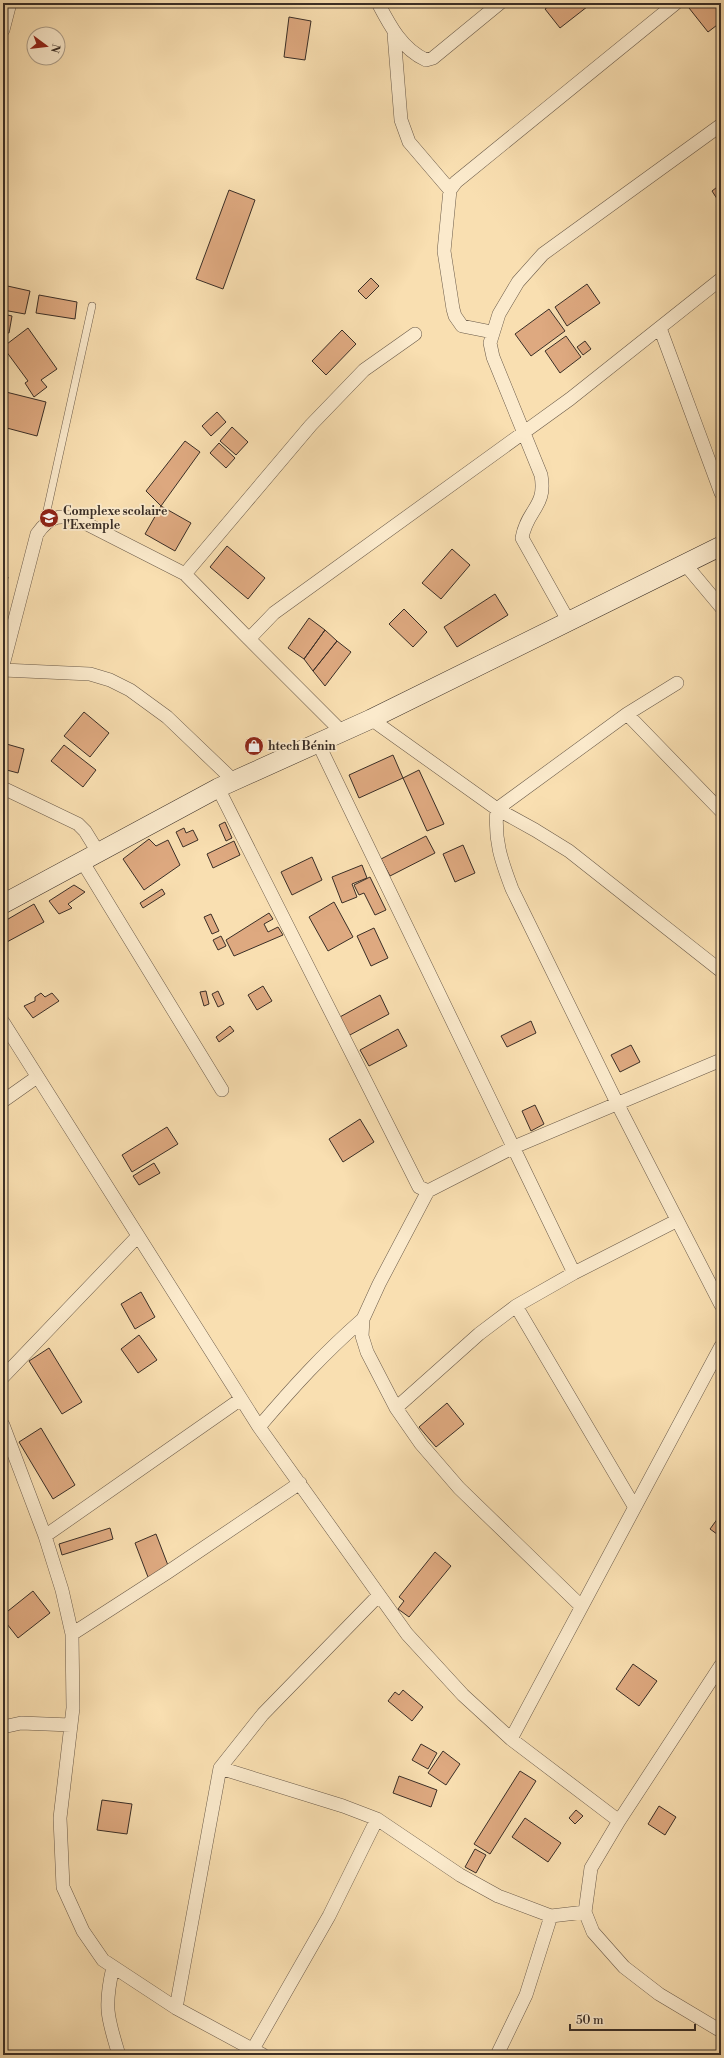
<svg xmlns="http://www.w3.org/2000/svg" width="724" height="2058" font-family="'Libre Bodoni',serif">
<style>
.building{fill:#dea980;stroke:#3a2e26}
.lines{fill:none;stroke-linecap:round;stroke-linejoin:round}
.lane-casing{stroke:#6a5a49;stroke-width:8}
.street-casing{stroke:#6a5a49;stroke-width:14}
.secondary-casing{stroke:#3a2e26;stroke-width:20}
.lane{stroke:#fbeacc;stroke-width:7}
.street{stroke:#fbeacc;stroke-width:13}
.secondary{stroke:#fbeacc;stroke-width:19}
.labels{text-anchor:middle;stroke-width:3.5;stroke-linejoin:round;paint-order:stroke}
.poi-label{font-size:12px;font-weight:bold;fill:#3a2e26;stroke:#fbeacc;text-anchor:start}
</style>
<rect width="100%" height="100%" fill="#f9dfb1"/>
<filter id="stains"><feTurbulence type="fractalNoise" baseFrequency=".005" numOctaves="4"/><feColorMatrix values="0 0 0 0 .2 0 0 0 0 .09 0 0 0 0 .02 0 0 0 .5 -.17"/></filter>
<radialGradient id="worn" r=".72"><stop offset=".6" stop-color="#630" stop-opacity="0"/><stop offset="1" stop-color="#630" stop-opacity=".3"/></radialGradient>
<path class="building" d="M553,3H592L560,28L545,9Z
M695,3H718L721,6V22L708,32L689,8Z
M289,17L311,21L305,60L284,57Z
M721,184V205L712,191Z
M229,190L255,200L223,289L196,279Z
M371,278L379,286L366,299L358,291Z
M587,284L600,303L567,326L555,307Z
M3,285L30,291L25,314L3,310Z
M39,295L77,302L75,319L36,313Z
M549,309L565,331L531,356L515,334Z
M3,314L12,316L9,333L3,332Z
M28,328L57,369L41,380L47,387L34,397L25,383L28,381L3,347Z
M342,330L356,344L326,375L312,361Z
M566,336L581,357L560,373L545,351Z
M585,341L591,349L583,355L577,347Z
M6,392L46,402L37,436L3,427V404Z
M217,412L226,422L211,436L202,426Z
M232,427L248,442L236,455L220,441Z
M185,441L200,452L161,506L146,491Z
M219,443L235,458L226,468L210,453Z
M161,506L191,523L175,551L145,534Z
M227,546L265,578L248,599L210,567Z
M452,549L470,565L441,599L422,583Z
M3,576L8,577L3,599Z
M495,594L508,615L457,647L444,627Z
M404,609L427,632L413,647L389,624Z
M309,618L325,630L304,659L288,648Z
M325,630L337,641L313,671L304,659Z
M337,641L351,652L325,686L313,671Z
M84,712L109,733L90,757L64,736Z
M3,743L24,749L18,773L3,769Z
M64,745L96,770L83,787L51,761Z
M393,755L403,778L359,798L349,775Z
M419,770L444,824L427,831L403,778Z
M225,822L232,838L226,841L219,825Z
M184,828L186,833L193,830L198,840L183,847L176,832Z
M426,836L435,853L390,876L381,859Z
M149,839L156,846L168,840L180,865L144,890L123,859Z
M234,841L240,855L213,868L207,854Z
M463,845L475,873L455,882L443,854Z
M312,857L322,880L292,895L281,872Z
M362,865L367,878L352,884L357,897L342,903L332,877Z
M370,877L386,910L375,915L364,893L359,895L354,885Z
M74,885L85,892L68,904L72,908L59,914L49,901Z
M162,889L165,894L143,908L140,903Z
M334,902L353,937L328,951L309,917Z
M34,904L44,922L5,943L3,940V922Z
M269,913L273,919L264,924L268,932L278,927L283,935L234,956L226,940Z
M211,914L219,931L212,934L204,917Z
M374,928L388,958L371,966L357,936Z
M221,936L226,946L218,950L213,940Z
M263,986L272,1001L257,1010L248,995Z
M206,991L209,1004L204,1006L200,992Z
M218,991L224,1004L218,1007L212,994Z
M41,993L45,997L52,993L59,1001L33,1018L24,1006L35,1001V997Z
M380,995L389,1014L348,1036L338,1018Z
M531,1021L536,1033L507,1047L501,1036Z
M230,1026L234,1031L219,1042L216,1037Z
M398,1029L407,1046L369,1066L360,1050Z
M631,1045L640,1062L620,1072L611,1055Z
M535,1105L544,1124L531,1131L522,1111Z
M360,1119L374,1142L343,1162L329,1139Z
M167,1127L178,1144L132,1172L122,1155Z
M154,1163L160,1173L139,1185L133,1176Z
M141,1292L155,1317L135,1329L121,1304Z
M139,1335L157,1360L138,1373L121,1349Z
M49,1348L82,1402L62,1414L29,1361Z
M447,1403L464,1424L436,1447L419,1427Z
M41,1428L75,1485L53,1499L19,1442Z
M721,1514V1537L710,1529Z
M110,1528L113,1539L62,1555L59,1544Z
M156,1534L169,1568L148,1577L135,1543Z
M435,1552L451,1566L409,1617L398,1609L404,1601L399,1597Z
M33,1591L50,1613L18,1638L3,1619V1615Z
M633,1664L657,1681L639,1706L616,1689Z
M403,1690L423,1707L412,1721L388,1701L395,1692L399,1695Z
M421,1744L437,1753L428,1769L412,1760Z
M443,1751L460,1764L446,1785L428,1773Z
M520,1771L536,1781L490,1854L474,1844Z
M399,1776L437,1790L431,1807L393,1793Z
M102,1800L132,1804L127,1834L97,1830Z
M659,1806L676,1817L665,1835L648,1824Z
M576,1810L583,1816L575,1824L569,1818Z
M525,1818L561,1843L548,1862L512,1837Z
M475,1849L486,1855L476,1873L465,1867Z"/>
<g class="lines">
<g class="lane-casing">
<path id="lane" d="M44,524L92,306"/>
</g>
<g class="street-casing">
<path id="street" d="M378,3C390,26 402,49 426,60L433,58L500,3
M3,30L10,3
M394,34L401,120L409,142L450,190
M660,328L721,493
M492,332L462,326L455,316L453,309L444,251L450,190L456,182L676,3
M685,564L721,607
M569,622L522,538C527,509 547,507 541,475L493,357L490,343L499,314L518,282L543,254L721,125
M249,639L185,574L311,425L364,370L415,334
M3,665L37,534C51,514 61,514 83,522L185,574
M3,670L90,674L110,680L130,690L167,717L234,781
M677,683L627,714L497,809C494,840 501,860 512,889L618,1105L721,1305
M627,714L721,811
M371,719L497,809L535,830L569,851L721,971
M342,732L249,639L274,613L570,399L721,279
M318,743L574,1273
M3,788L78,824L85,831L98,852
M218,788L419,1187L428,1191
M82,861L222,1090
M3,1022L259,1427L407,1634L463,1695L511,1739L619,1821
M3,1101L37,1077
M516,1306L634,1506
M3,1377L138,1236
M396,1408L479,1334L516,1306L574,1273L676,1221
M3,1425L45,1536L62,1590L72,1634L73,1708L60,1818L63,1887L83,1931L103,1960L176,2008L263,2055
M259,1427C293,1387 323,1354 363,1319
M45,1536L241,1399
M581,1606L459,1488L421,1444L396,1408L367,1352L362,1336L363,1319L379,1284L428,1191L514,1147L721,1060
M72,1634L168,1572L300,1483
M721,1665L619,1821L591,1868L585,1912L593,1932L624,1967L659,1994L721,2031
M3,1727L21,1723L71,1725
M511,1739L721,1346
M220,1768L343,1806L377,1819L460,1875L498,1896L551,1916L585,1912
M113,1967C104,2006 107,2017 119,2055
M176,2008L220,1768L263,1714L379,1595
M253,2049L329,1916L377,1819
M497,2055L526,1995L551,1916"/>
</g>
<g class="secondary-casing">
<path id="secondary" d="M3,904L218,788L371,719L721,546"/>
</g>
<use href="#lane" class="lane"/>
<use href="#street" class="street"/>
<use href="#secondary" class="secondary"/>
</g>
<defs>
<g id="school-disc" transform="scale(1)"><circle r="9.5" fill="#8f2418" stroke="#fbeacc"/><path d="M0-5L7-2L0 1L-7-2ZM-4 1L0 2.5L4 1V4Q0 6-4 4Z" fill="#fff"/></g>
<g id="shop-disc" transform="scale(1)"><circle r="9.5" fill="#8f2418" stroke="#fbeacc"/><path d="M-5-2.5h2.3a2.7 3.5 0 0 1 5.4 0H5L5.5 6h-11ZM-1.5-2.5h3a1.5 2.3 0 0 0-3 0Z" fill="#fff"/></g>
</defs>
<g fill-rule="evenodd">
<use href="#school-disc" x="49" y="518"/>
<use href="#shop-disc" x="254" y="746"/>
</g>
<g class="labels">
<g class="poi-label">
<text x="63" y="515">Complexe scolaire<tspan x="63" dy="14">l'Exemple</tspan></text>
<text x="268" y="750">htech Bénin</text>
</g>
</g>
<rect width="724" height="2058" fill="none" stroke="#f9dfb1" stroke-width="16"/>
<rect x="4" y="4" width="716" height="2050" fill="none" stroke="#3a2e26" stroke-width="2"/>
<rect x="8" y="8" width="708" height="2042" fill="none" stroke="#3a2e26"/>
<g transform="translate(46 46) rotate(105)"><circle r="19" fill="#fbeacc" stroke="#ae9f8a"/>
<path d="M0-3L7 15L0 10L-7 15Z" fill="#8f2418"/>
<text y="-6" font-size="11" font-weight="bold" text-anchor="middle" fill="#3a2e26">N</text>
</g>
<path d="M570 2024v6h125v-6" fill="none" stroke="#3a2e26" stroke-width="2"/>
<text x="576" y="2024" font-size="12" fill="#3a2e26" stroke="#fbeacc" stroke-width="3" paint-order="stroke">50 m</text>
<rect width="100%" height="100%" filter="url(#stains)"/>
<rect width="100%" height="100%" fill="url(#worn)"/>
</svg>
